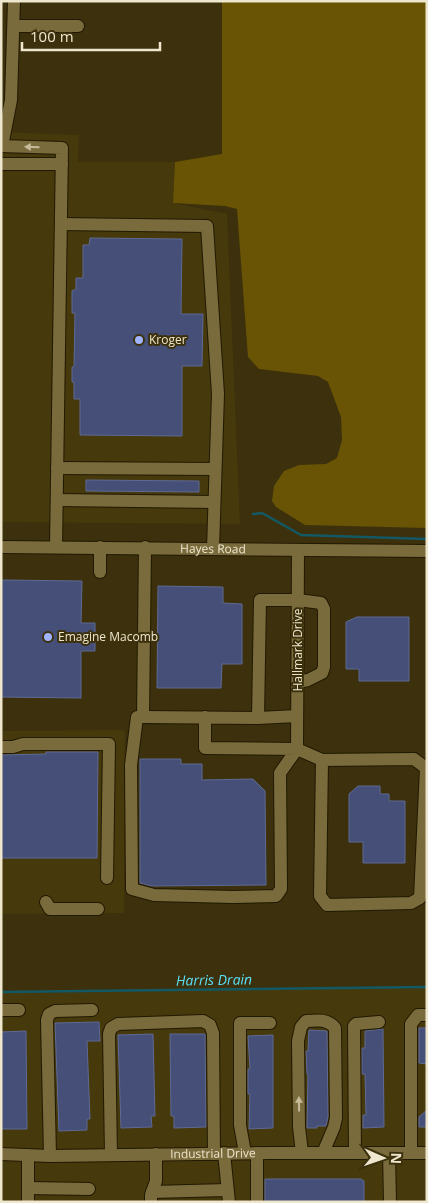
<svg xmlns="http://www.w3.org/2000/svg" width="428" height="1203" font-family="'Open Sans',sans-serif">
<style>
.built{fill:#46390c}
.green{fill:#685404}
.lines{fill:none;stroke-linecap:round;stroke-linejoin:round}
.stream{stroke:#135965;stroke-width:2.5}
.building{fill:#454f77;stroke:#5f6a95}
.minor-casing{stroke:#211902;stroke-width:14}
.minor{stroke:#7a6b3c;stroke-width:12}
.oneway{fill:#c5bb9a}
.poi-dot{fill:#a0b3fd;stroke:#3c310c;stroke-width:2}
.labels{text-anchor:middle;stroke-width:4;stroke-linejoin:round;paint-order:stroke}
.poi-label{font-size:12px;fill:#eee6cd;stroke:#3c310c;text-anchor:start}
.street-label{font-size:12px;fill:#eee6cd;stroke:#3c310c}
.water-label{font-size:14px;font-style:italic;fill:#5be0fa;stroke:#3c310c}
</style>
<rect width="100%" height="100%" fill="#3c310c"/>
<path class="built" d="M1,132L79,135L78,162H175L173,203L227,214L240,524L1,522Z
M125,730L124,913L1,914V731Z
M427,988V1202H1V993Z"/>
<path class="green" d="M222,1H427V528L305,525L276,507L272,501L274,486L284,471L299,465L326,464L337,458L342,440L341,417L328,382L318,376L259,369L248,357L237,209L225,206L173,203L175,162L222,154Z"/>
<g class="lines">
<path class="stream" d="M253,514L262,513L301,535L427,539
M1,992L427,987"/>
</g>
<path class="building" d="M90,238L182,239L181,314H203L202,366H182V436L80,435V399H74V382H72V367H74L75,313H72V291L76,289V278H83V245H89Z
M86,480L199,481V492L86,491Z
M1,580L82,581L81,623H95V651H81V698L1,697Z
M158,586L223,587V603L242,604V664H222L221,688H157Z
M357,617H409V681H359V669H346V622Z
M46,752H98L97,858H1V755L46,754Z
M140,759H181V764H202V780L253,779L265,791L266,885L152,886L140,883Z
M358,786H380V794H389V801H405V863H363V842H349V794Z
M99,1022L100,1041H87L90,1119H87V1130L59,1131L55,1023Z
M419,1028H427V1064L419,1063Z
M383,1029L384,1127L363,1128V1115H366L365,1074H362V1048H365V1031Z
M309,1030L327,1031L328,1117L326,1126H317V1128H307V1126L308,1074H307L306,1051H308Z
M26,1031L27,1129H1V1032Z
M153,1034L155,1116H151L152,1127L121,1128L118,1035Z
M170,1034H205L206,1127L174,1128V1116H171Z
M273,1035V1128L249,1129L250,1094H248V1069H250L248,1036Z
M427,1110V1127H419V1117Z
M265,1179H361L364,1181V1202H265Z"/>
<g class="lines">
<g class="minor-casing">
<g id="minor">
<path d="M14,26H78"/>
<path d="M1,146L62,148L56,546"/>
<path d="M2,146L11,100L14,1"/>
<path d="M1,164H62"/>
<path d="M61,224L207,226L218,394L213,549"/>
<path d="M57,468L215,469"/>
<path d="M57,500L214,502"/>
<path id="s1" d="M1,547L427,551"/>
<path d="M298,551L297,749L322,760L414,759L426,768L420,898L411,903L327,905L320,896L322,760"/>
<path d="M100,572V547"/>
<path d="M297,716L258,718L260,600H298L321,603L324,609V667L322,673L308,680L298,682"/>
<path d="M143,717L145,547"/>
<path d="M205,717V748L297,749L280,773L281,889L276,896L233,897L154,895L132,889L131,765L137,717H143L258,718"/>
<path d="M1,747H13L23,744H109L107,878"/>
<path d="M46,902L50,909H98"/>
<path d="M1,1010H19"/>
<path d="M224,1153L229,1202"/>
<path d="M245,1153L240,1125V1023H270"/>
<path d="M257,1153V1202"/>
<path d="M302,1153L299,1127L298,1041L301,1027L306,1021C318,1020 328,1019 335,1028L336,1118L334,1127L323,1153"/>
<path d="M355,1153L354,1026L356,1024L379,1022"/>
<path d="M389,1153L390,1202"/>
<path d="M411,1153V1024L418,1015H427"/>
<path id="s2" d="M1,1154L50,1156L270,1153H427"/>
<path d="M111,1155L109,1034L111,1028L118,1024L203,1021L210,1025L213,1033L214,1154"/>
<path d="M50,1156L47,1020L49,1014L55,1011L92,1010"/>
<path d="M28,1188L89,1189"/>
<path d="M152,1192L227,1190"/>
<path d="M28,1202V1155"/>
<path d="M151,1202V1195L156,1181V1154"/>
</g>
</g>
<use href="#minor" class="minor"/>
</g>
<defs><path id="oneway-solid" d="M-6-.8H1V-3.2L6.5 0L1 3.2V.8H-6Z" transform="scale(1.25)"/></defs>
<g class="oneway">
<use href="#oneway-solid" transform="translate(32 147) rotate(-179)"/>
<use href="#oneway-solid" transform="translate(299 1104) rotate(-91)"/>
</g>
<g class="poi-dot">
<circle cx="139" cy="340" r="5"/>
<circle cx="48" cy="637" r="5"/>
</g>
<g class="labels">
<g class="poi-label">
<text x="149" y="344">Kroger</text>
<text x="58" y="641">Emagine Macomb</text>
</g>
<g class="street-label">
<text dy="4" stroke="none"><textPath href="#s1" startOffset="212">Hayes Road</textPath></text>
<text transform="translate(298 650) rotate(-90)" y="4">Hallmark Drive</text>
<text dy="4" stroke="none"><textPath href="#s2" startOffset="212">Industrial Drive</textPath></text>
</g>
<g class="water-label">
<text transform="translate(214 980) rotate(-1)" y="5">Harris Drain</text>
</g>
</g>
<rect width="428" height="1203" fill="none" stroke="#eee6cd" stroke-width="5"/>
<g transform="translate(383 1158) rotate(92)" stroke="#3c310c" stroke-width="4" paint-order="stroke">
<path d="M0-4L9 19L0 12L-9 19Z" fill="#eee6cd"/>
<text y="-8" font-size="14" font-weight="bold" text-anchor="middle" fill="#eee6cd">N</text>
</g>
<path d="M22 42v8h138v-8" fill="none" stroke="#eee6cd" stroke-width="2.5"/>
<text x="30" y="42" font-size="15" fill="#eee6cd" stroke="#3c310c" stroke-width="4" paint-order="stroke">100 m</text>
</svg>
